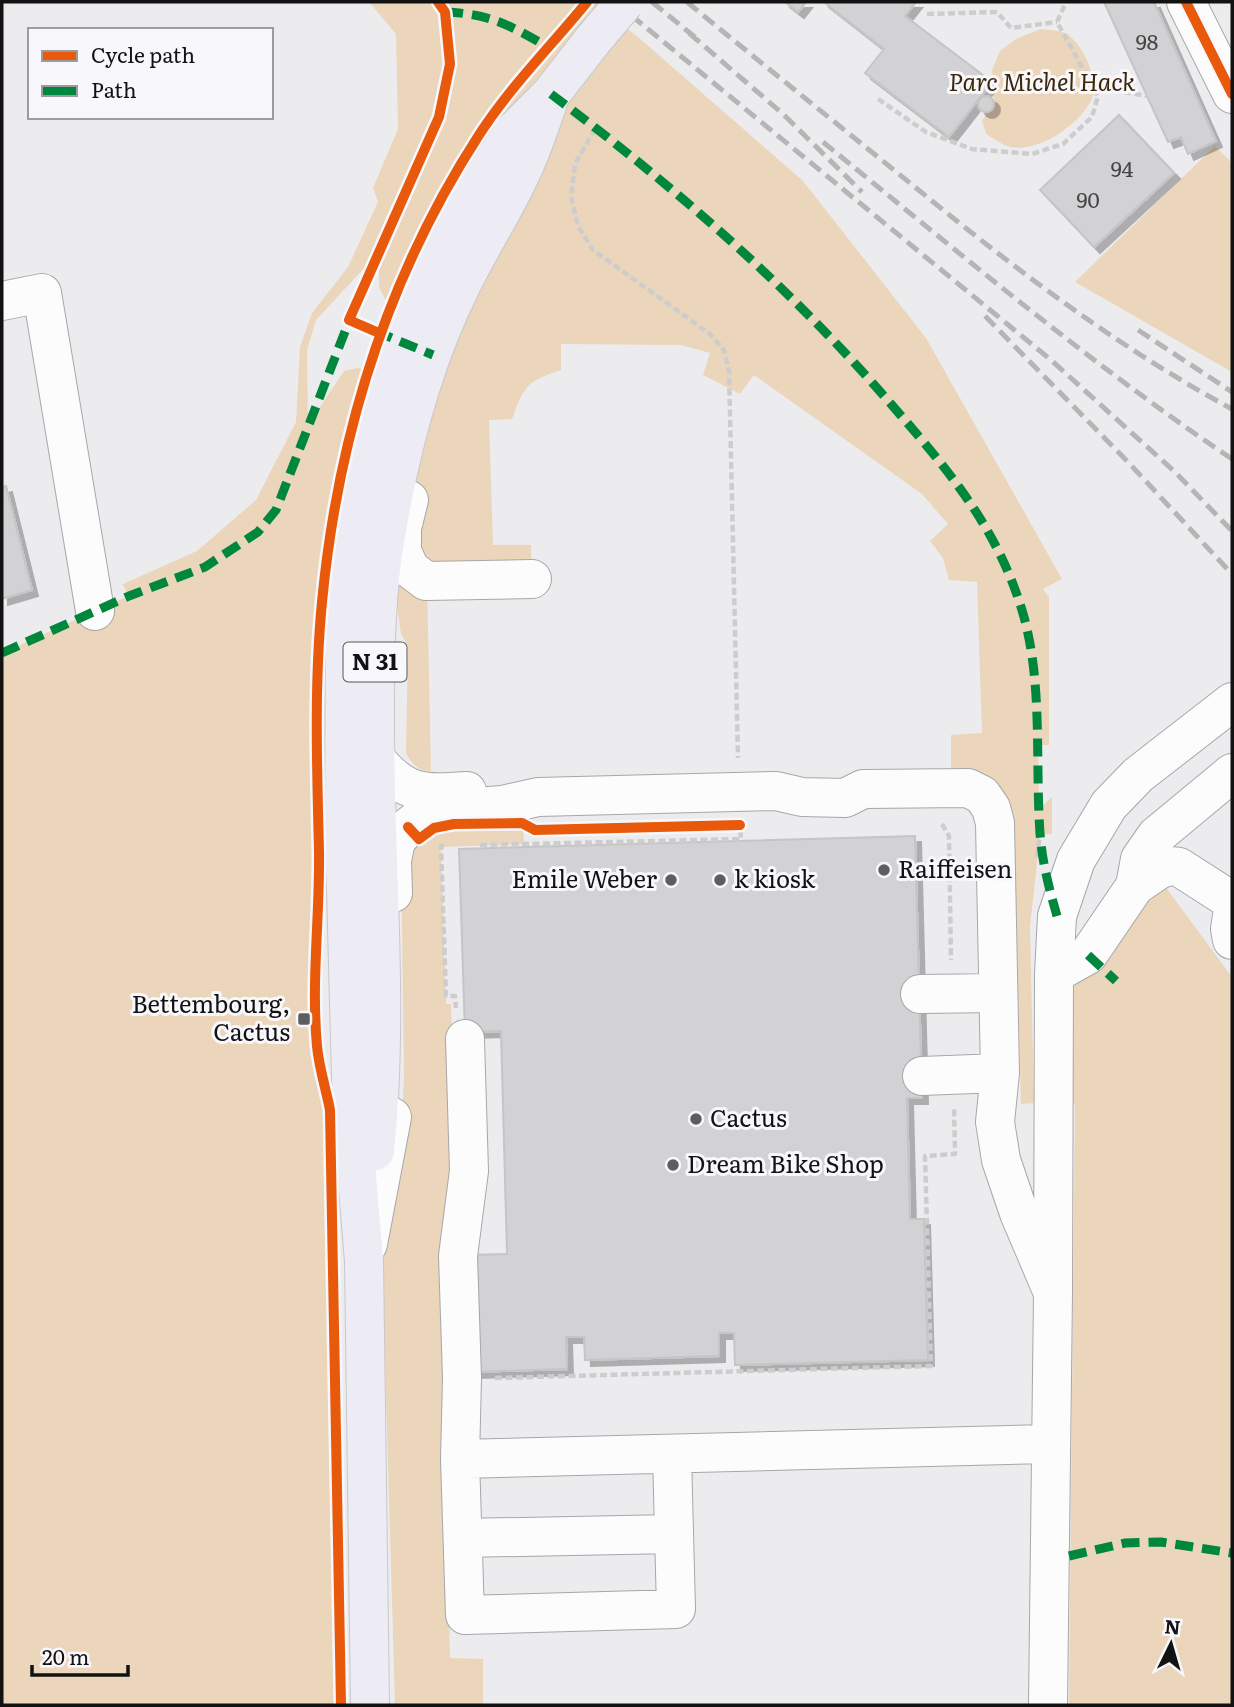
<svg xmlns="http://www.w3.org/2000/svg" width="1234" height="1707" font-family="Literata,serif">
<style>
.green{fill:#ebd5bb}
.building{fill:#d2d2d4;stroke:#c5c5c6;stroke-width:2;filter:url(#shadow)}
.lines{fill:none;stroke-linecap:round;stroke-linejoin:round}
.minor-casing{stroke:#a7a7a9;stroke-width:40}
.major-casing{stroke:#c8c8c9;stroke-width:40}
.path{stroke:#cdcdce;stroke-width:4.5;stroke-dasharray:7 3.5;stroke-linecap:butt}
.minor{stroke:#fcfcfc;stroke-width:38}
.major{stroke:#edebf4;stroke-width:38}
.rail{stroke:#b5b5b6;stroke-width:5;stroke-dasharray:14 7;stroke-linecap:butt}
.major-bridge-casing{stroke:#c8c8c9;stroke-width:40;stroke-linecap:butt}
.major-bridge{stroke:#edebf4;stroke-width:38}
.quiet{stroke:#00873e;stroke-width:9;stroke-dasharray:18 9;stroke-linecap:butt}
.cycleway-casing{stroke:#f8f8fc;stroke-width:15}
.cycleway{stroke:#e8590c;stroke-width:10}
.poi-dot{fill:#5e5e60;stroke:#f8f8fc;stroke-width:2.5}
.labels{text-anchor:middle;stroke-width:6;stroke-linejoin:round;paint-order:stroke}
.number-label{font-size:21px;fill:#444445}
.shield{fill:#f8f8fc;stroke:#575759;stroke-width:2}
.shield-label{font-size:23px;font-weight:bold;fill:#121213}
.park-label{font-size:24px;font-style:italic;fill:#3c2708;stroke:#f8f8fc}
.poi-label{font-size:24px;fill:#121213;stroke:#f8f8fc;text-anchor:start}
</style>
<defs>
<filter id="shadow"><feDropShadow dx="6" dy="6" stdDeviation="0" flood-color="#0004"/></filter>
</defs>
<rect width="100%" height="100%" fill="#ececee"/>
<path class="green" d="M369,2H594L638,37L803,181L926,338L1062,579L1043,589L1049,597V745H1038L1039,809L1052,797V834L1040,835L1030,927L1034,1103L1021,1104L1014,823L951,769V735L982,733L977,582L949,580L943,558L930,541L948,524L922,494L754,375L740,394L703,375L710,353L681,345L561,344V370C527,381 524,386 512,419L489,420L493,545H531L532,579L427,582L431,771C418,771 412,764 406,753L408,646L401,634L393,578L399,305L385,299L379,287V252L316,320L307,350L308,425L344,371C357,367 364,366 374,376L332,788L318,789L319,863L315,941L317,1048L330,1110L341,1705H2V653L128,596L123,584L197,551L256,500L296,422L300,347L312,313L348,267L378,202L373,188L398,129L396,34Z
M1041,29C1050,30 1059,30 1067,34C1082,44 1099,79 1093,96C1083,123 1039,153 1010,147C1002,145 993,138 986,134L982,121L994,104L992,70L1000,51L1016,39Z
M1215,146L1232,163V372L1075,282Z
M523,827L524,844L441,847L446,1004H451L457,1170L445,1460L450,1658L483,1659V1705H395L382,1257L402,1117L404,1076L401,859L419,839L434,828Z
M1165,883L1167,889L1232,977V1705H1069L1075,1104H1072L1070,992L1142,902Z"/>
<path class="building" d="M785,2H806L798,12Z
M824,2H916L905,16L992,82L949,137L865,73L884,49Z
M1104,2H1154L1216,141L1188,154L1181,137L1168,142Z
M978 104a8 8 0 1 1 16 0a8 8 0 1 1-16 0Z
M1119,115L1174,173L1094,247L1040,190Z
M6,486L32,590L2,599V487Z
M915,836L922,1098H907L910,1219H924L928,1360L735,1365L734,1333H719V1356L585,1360L584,1337H566L567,1369L472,1372L469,1255L507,1254L501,1031L465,1032L459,849Z"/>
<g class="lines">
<g class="minor-casing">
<path id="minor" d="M1186,2L1232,94
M2,301L42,293L95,611
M409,500L402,528V551L410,569L426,581L532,579
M375,758C405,795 422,794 467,791
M1135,886L1140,859L1156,836L1232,773
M393,893L392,860L396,841L408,827L422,816L439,810L502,805L538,797L776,791L802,797L845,798L863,789L968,788L982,795L991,808L995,823L1000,1073L995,1122L1001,1160L1019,1213L1053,1293
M1232,916L1230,929L1232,940
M1054,974L1088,955L1135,886L1160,869L1170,866L1179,867L1232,901
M920,994L998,993
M922,1076L1000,1073
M368,1244L392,1117
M672,1454L676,1609L465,1615L460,1459L1050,1444
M460,1459L462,1378L458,1256L469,1171L465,1039
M463,1538L674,1534
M1048,1705L1053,1293L1054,974L1057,916L1076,860L1109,805L1138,775L1232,702"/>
</g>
<g class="major-casing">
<path id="major" d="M375,1151C389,1009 375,866 375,723C375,659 375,593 387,529C401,448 424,360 461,286C481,244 508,205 526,162C534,144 540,125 547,106
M370,1705L364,1261L352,1116L344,814L345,625L352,554L362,490L377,423L403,343L426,286L466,205L512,133L551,94L593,40"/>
</g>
<path class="path" d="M927,14L997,12L1011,28L1057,22
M1093,87L1147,96
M878,99L926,132L972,149L1032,154L1063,144L1092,117L1098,96L1057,22L1066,2
M595,129L575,164L571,196L578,226L593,250L710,334L724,350L729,371L738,758
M942,824L949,836L951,960
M480,845L741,839L740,828
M444,846H441L446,996H455L456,1008
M1037,857L1040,834
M495,1378L931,1366L925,1156L955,1154L954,1108"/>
<use href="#minor" class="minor"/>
<use href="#major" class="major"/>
<path class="rail" d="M615,2L1051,360L1175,472L1232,531
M652,2L696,38
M687,2C761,63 836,123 910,183C1011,266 1117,347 1232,409
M689,33L783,114L862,192
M823,142C957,251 1089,363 1232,459
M985,316L1127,461L1232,574
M1138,330L1232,392"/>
<g class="major-bridge-casing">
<path id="major-bridge" d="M593,40L625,2"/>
</g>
<use href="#major-bridge" class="major-bridge"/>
<path class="quiet" d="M445,12C491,14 509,25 548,47
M551,94C674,186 791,288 891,404C949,471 999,529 1024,617C1043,687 1035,762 1040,833C1042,862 1049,888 1057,916
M375,331L433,355
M2,653L129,596L205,567L258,532L276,510L351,316
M1088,955L1116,981
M1069,1556L1125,1543L1161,1542L1232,1553"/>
<g class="cycleway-casing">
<path id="cycleway" d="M1186,2L1232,94
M379,333L349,320L439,117L450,64L445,12L438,2
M408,827L419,839L434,828L454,824L522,823L535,830L740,825
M341,1705L330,1110C326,1089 319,1068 317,1046C311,981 320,916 319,851C317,769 314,684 322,602C338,435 387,277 479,135C510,87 551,46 587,2"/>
</g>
<use href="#cycleway" class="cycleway"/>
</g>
<g class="poi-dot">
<circle cx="884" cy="870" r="7"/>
<circle cx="671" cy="880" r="7"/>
<circle cx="720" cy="880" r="7"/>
<rect x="297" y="1012" width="14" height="14" rx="3.5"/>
<circle cx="696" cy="1119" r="7"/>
<circle cx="673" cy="1165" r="7"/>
</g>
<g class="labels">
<g class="number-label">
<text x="1147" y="50">98</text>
<text x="1122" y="177">94</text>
<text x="1088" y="208">90</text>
</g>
<rect class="shield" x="343.5" y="642.5" width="63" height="39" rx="5"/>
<g class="shield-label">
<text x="375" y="670">N 31</text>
</g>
<g class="park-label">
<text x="1042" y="91">Parc Michel Hack</text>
</g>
<g class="poi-label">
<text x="898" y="878">Raiffeisen</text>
<text x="657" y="888" text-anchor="end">Emile Weber</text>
<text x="734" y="888">k kiosk</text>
<text x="290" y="1013" text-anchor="end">Bettembourg,<tspan x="290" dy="28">Cactus</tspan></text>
<text x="710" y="1127">Cactus</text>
<text x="687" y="1173">Dream Bike Shop</text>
</g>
</g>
<rect width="1234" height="1707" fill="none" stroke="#121213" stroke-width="7"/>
<rect x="28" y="28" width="245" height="91" fill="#f8f8fc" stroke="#9c9c9f" stroke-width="2"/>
<rect x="42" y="51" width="35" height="10" fill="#e8590c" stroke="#9c9c9f" stroke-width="2"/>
<text x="91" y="63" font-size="21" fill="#121213">Cycle path</text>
<rect x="42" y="86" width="35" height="10" fill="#00873e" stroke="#9c9c9f" stroke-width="2"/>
<text x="91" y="98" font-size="21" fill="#121213">Path</text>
<g transform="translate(1171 1644) rotate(5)" stroke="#f8f8fc" stroke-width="5" paint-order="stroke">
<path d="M0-5L12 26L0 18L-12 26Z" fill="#121213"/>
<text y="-10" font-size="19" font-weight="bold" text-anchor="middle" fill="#121213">N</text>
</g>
<path d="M32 1665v10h96v-10" fill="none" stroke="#121213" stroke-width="3.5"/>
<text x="42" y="1665" font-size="21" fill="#121213" stroke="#f8f8fc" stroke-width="5" paint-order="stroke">20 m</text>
</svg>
